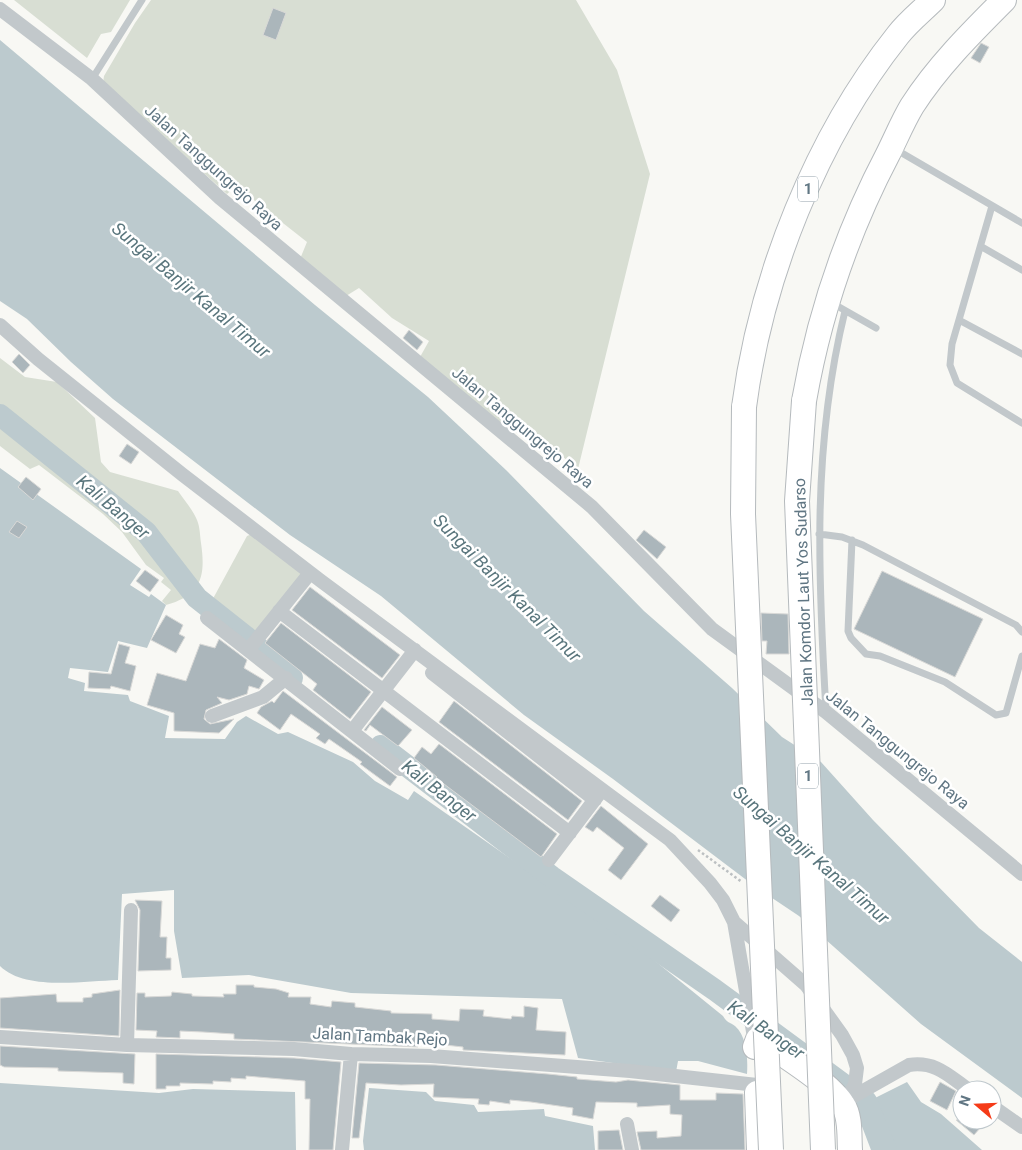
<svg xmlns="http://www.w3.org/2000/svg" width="1022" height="1150" font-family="Roboto,sans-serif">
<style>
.green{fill:#d8ded3}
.water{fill:#bccace}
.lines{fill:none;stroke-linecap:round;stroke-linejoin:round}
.river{stroke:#bccace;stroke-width:22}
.building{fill:#abb6bb;stroke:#d9d9d7}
.trunk-casing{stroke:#b5babd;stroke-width:26}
.path{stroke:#bcc0c2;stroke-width:2.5;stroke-dasharray:2.5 2.5;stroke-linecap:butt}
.service{stroke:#c2c8cb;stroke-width:7}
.minor{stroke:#c2c8cb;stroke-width:14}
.trunk{stroke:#fff;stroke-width:24}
.trunk-bridge-casing{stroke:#b5babd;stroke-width:26;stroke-linecap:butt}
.trunk-bridge{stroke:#fff;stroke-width:24}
.labels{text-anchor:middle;stroke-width:5;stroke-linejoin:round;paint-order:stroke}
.shield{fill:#fff;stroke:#909fa8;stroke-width:1}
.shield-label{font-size:15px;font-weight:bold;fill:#607683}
.street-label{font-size:16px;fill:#607683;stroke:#fff}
.water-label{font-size:18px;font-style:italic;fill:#5a767d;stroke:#fff}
</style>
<rect width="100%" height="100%" fill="#f8f8f4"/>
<path class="green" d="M14,0H130L111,32L101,34L87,58Z
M151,0H576L617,70L650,174L578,469L527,428L512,434L420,357L429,341L392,318L359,288L346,296L300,259L307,242L236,186L227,194L103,83L104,76L135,23Z
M0,358L25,377L57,382L95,418L101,462L110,472L178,491C184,500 193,510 197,520C200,527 200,536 201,543C206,577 201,595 166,605L162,601L171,590L161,582L164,578L146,565L122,532L103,514L39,465L30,469L0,446Z
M252,534L303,572L250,639L209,606L247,536Z"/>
<path class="water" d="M0,40L315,305L428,397L506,470L644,611L732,688L782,737L821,762L873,820L979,928L1022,962V1098L921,1024L799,916L757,888L613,779L524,715L381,596L290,535L113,399L71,362L27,319L0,301Z
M0,468L141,569L130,585L149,597L151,594L166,605L147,648L118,641L108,672L70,668L68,678L85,683L84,691L128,695L130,701L169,716L165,738L225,739L237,722L246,716L278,734L288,732L353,762L375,781L408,800L414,791L644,952L723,1016C727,1023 730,1022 735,1026C747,1036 748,1060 747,1074L698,1061H678L676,1072L578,1058L562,999L351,993L249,975L182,978L174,931V890L122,894L118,980C84,981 25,991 0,966Z
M907,1082L921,1102L941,1114L982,1150H871L855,1108Z
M0,1083L159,1093L193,1089L295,1092L296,1150H0Z
M369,1088L426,1092L435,1101L474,1105L478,1112L544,1109L545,1116L593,1126L595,1150H364L363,1141Z"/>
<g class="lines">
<path class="river" d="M0,415L146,532L197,598L245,636L292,678
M381,746L552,877L715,990L866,1101L886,1150"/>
</g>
<path class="building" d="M273,8L286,13L276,40L263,35Z
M981,43L989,47L980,63L971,58Z
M409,330L423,342L417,350L403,338Z
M19,354L30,365L23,373L12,362Z
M127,444L139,452L131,464L119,456Z
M26,477L41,489L33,500L18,487Z
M17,521L27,527L19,538L9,532Z
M644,530L666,547L657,559L636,540Z
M145,570L159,580L150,592L136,581Z
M882,571L983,619L955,677L854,629Z
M310,587L400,655L382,678L292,610Z
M761,613L788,614L789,654H766L767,641H762Z
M166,615L183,625L179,634L185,637L176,653L151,640Z
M281,623L371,692L350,719L313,690L317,684L265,643Z
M219,639L247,660L244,668L264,680L259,689L249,686L247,694L229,700L217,697L222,703L206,710L204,719L210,724L234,719L219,733L174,731V713L147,705L157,673L186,681L200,644L215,648Z
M119,644L130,647L125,663L136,666L130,691L111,686L110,689L88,688L89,672L111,674Z
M283,691L397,777L390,786L360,764L362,762L329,739L325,744L316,738L320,734L291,714L280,730L257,713L261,707L272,701L274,703Z
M454,701L582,801L568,820L439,722Z
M382,707L412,730L398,746L370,725L366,731L364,730Z
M439,744L557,834L541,857L436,778L437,777L414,758L422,747L431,754Z
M601,806L648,844L621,880L608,870L624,848L597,827L593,832L585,827Z
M660,895L680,910L671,922L651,906Z
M135,900L162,901L160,937H167L166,958H171V970L138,971L140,910Z
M236,985H254V987L276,989L289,993L288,997H311L310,1004L331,1007L332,1001L355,1003V1007L391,1011V1013L432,1014V1019L459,1021L460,1009L484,1010L483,1016L511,1019L512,1016L524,1017V1006L538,1008L536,1030L566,1032L565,1055L463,1050V1047L418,1042V1047L234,1039V1034L203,1032L180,1031V1038L156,1037L157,1031L136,1030L137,993H145V997L171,996L172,992L192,994V996L224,997L223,994H236Z
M120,990L119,1036L0,1028V998L56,994L57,1002H83V998L92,997V994Z
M0,1046L135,1054L134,1084L123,1083V1073L58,1071V1068L4,1067L0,1065Z
M156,1054L294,1058L341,1062L333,1150H309L310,1099H305V1081L246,1076V1079L231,1078V1082L213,1081V1084L180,1083V1086H166V1089H156Z
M359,1063L436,1065L548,1074L577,1077V1079L616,1082L628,1080L680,1085V1100H716V1093L743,1094L745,1150H641L637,1132L657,1131V1138L681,1136L682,1115L670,1114V1105L637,1107V1103L596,1102L593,1119L572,1115L573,1108L531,1102L510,1100V1104L490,1101L489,1105L478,1104L479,1099L433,1097L434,1084L401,1085L366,1083L359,1138H352Z
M940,1082L956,1091L947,1110L930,1101Z
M956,1120H987L974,1135Z
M619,1130L623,1150H598V1131Z"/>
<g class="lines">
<g class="trunk-casing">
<path id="trunk" d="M804,401C819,315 847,232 888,154C896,138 903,121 912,106C937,67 971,33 1004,0
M744,407C761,277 816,138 898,35C908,22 922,11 933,0
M755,1047L758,1039L762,1040C783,1055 830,1083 843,1105C851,1117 849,1136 850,1150
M757,1093L759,1150"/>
</g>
<path class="path" d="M698,850L742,882"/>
<path class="service" d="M92,79L142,0
M895,149L1022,223
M992,206L952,344L950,365L957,383L1022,423
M982,247L1022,270
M832,303L876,328
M959,320L1022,354
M819,534L842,537L863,545L1016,625L1022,632
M852,540L848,631L851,638L866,654L880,656L945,682L996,715L1006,713L1022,656
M826,711C818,575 812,445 845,311"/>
<path class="minor" d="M0,9L92,79L220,198L592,507L712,629L826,712L1022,874
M0,325L38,359L183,475L321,581L670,840L710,883L723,900L734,922L806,985L842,1035L853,1055L857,1068L855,1084L848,1098
M279,611L570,833
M207,618L400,769
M249,649L310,573
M432,673L595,800
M212,716L263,697L286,678
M352,731L415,650
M549,860L599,794
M734,922L755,1043
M0,1037L127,1045L294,1049L351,1054L431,1056L630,1071L757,1085
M127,1045L131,910
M847,1100L909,1065C936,1061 949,1076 969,1090
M992,1106L1022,1127
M627,1124L632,1150
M342,1150L351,1054"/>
<use href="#trunk" class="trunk"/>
<g class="trunk-bridge-casing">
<path id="trunk-bridge" d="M804,401L797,501L823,1150
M744,407L743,514L771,1150"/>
</g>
<use href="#trunk-bridge" class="trunk-bridge"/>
</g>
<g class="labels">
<g class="shield">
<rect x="798" y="176.5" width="20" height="25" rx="4"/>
<rect x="798" y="763.5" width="20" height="25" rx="4"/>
</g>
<g class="shield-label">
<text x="808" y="194">1</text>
<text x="808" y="781">1</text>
</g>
<g class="street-label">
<text transform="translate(214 167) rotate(42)" y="6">Jalan Tanggungrejo Raya</text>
<text transform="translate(523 427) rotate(40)" y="6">Jalan Tanggungrejo Raya</text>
<text transform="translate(803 592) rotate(-92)" y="6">Jalan Komdor Laut Yos Sudarso</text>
<text transform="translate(898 749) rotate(39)" y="6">Jalan Tanggungrejo Raya</text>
<text transform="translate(380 1036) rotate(3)" y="6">Jalan Tambak Rejo</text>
</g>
<g class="water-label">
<text transform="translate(191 290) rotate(40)" y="6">Sungai Banjir Kanal Timur</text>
<text transform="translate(113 507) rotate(40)" y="6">Kali Banger</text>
<text transform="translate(507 588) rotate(45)" y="6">Sungai Banjir Kanal Timur</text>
<text transform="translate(439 791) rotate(38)" y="6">Kali Banger</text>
<text transform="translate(811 855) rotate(41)" y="6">Sungai Banjir Kanal Timur</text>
<text transform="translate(766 1030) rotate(35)" y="6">Kali Banger</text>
</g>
</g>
<g transform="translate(977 1105) rotate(289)"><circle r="24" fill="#ffffff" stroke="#bfc8cd"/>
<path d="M0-4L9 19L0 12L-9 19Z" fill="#f53b18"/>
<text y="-8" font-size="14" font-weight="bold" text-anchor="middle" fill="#607683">N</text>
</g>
</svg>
